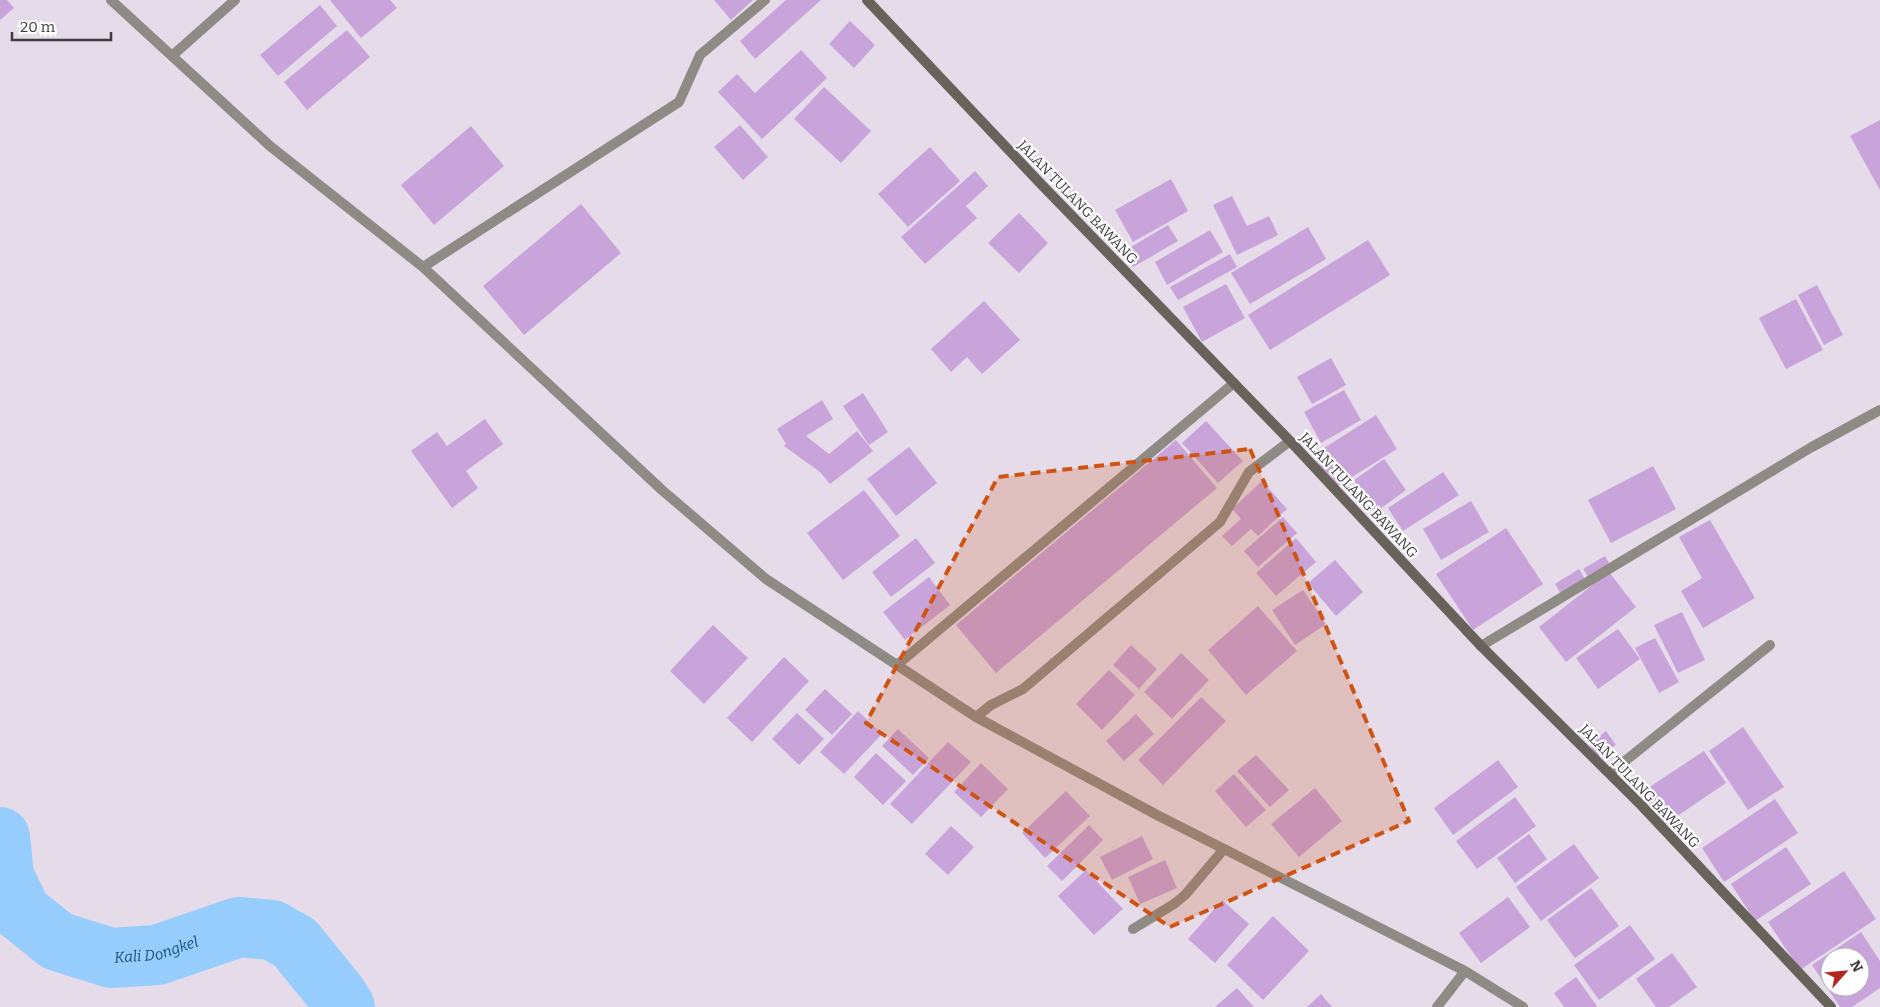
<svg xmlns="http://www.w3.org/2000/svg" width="1880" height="1007" font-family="Bitter,serif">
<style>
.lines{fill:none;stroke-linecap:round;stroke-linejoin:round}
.river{stroke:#97cdfc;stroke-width:60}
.building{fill:#c9a4db;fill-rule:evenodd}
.lane{stroke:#8e8b85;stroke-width:10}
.street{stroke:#8e8b85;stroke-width:10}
.secondary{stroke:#68635a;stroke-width:10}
.marked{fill:#cf5414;fill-opacity:0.2;stroke:#cf5414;stroke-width:4;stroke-dasharray:10 6;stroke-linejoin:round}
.labels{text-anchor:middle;stroke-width:4.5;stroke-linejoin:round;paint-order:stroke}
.street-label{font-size:14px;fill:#3f3b41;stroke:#fff}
.water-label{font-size:15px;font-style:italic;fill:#13507a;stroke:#fff}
</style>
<rect width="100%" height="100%" fill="#e5dbe9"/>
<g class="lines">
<path class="river" id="s1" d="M0,837L4,876L21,912L57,941L111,958L157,955L239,927L272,930L295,943L338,996L345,1007"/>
</g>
<path class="building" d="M0,0H7L14,8L0,20Z
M330,0H390L397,8L361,38Z
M714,0H753L731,20Z
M786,0H821L755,59L740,41Z
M320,5L337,26L278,76L260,55Z
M850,21L875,45L854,68L829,44Z
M347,30L370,57L307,110L284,82Z
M801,50L827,78L762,139L718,92L737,74L755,93Z
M824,87L871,131L841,163L794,119Z
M1880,120V190L1850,136Z
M740,125L768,157L743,180L714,147Z
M471,126L504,166L434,225L401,185Z
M930,147L960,181L908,227L878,194Z
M975,171L988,186L966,206L977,218L925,264L901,237Z
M1171,179L1188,211L1133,242L1115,210Z
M1232,196L1247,226L1269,216L1278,235L1237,255L1213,205Z
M581,204L621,253L524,335L483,286Z
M1019,213L1048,243L1019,273L988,243Z
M1168,225L1178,241L1133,267L1124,251Z
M1308,227L1326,259L1250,304L1231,273Z
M1210,230L1223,252L1167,285L1155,262Z
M1368,240L1390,275L1270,350L1248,315Z
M1230,254L1237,267L1178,300L1170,287Z
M1226,284L1245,318L1202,342L1183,307Z
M1817,285L1843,335L1824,345L1798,295Z
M1796,299L1823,350L1786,369L1759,318Z
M984,301L1020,340L982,374L967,357L951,372L931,349Z
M1331,358L1346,385L1312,404L1297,377Z
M1344,390L1361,420L1321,443L1304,412Z
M863,393L888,432L869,445L843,406Z
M822,400L833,419L806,436L829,454L857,431L873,451L830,484L820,472L784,446L786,444L777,429Z
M1376,415L1397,449L1334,488L1313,455Z
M485,419L503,444L466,471L478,488L452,508L411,451L437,432L447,446Z
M1206,421L1243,461L1218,483L1182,443Z
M1176,440L1217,488L996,673L956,625Z
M909,447L937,483L896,516L867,479Z
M1384,459L1406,490L1376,512L1354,480Z
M1653,466L1676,509L1611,543L1588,500Z
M1443,472L1459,495L1403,531L1388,508Z
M1262,481L1287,509L1258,536L1251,529L1232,546L1222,536L1241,519L1232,509Z
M864,490L900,536L843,580L807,533Z
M1471,501L1489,532L1441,560L1423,529Z
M1283,517L1297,533L1258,567L1244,551Z
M1710,520L1755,598L1703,628L1681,591L1702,578L1679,537Z
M1506,528L1543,584L1473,630L1436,574Z
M916,538L935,563L891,597L872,572Z
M1296,538L1316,562L1276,596L1256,573Z
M1605,556L1610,565L1589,578L1583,569Z
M1335,560L1363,592L1336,616L1308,583Z
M1579,569L1586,581L1562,596L1555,584Z
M1609,572L1636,607L1566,662L1539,627Z
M929,577L950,605L905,640L883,612Z
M1303,590L1326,624L1295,645L1272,610Z
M1258,606L1297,651L1246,695L1208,650Z
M1682,612L1705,660L1678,673L1654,625Z
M713,625L748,658L704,704L670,671Z
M1618,629L1640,659L1598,689L1576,658Z
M1655,638L1679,682L1659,693L1635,648Z
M1131,645L1157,669L1139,689L1113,665Z
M1181,653L1209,680L1172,719L1144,692Z
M784,657L809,681L752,742L727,718Z
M1109,670L1135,695L1102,730L1076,704Z
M825,689L852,714L832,735L805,710Z
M1201,697L1226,721L1163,785L1138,760Z
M858,711L882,734L844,774L820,752Z
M797,713L824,739L799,765L772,739Z
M1136,714L1154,734L1124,761L1106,741Z
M1743,727L1784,787L1748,810L1709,751Z
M898,729L929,758L913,775L882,746Z
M1606,731L1616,745L1597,757L1589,744Z
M948,742L971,762L912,824L890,804Z
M1704,751L1726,783L1664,825L1642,792Z
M876,753L906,781L883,805L854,777Z
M1256,755L1289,790L1270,807L1237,771Z
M1498,760L1518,787L1453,835L1434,808Z
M981,763L1008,789L981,817L954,792Z
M1234,774L1266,810L1246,827L1215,791Z
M1315,788L1342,821L1299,857L1271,824Z
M1066,791L1090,816L1045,858L1022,833Z
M1515,797L1536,826L1477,869L1456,841Z
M1775,799L1798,833L1724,882L1702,848Z
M1089,825L1103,840L1062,881L1047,866Z
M951,826L974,847L948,875L925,854Z
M1529,834L1547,859L1515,883L1497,858Z
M1142,836L1153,859L1112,880L1100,857Z
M1574,844L1599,878L1541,921L1516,887Z
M1786,847L1811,884L1755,921L1731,884Z
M1165,860L1177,888L1140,904L1128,877Z
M1086,870L1123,909L1094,935L1058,896Z
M1844,871L1876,919L1800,970L1768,922Z
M1591,888L1619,926L1575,958L1547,920Z
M1508,897L1530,927L1481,963L1459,933Z
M1222,900L1249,924L1215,963L1188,939Z
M1273,916L1309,951L1263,1000L1227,965Z
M1630,925L1655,959L1599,1000L1574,965Z
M1861,932L1880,961V988L1852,1007H1840L1812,965ZM1830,957H1860V987H1830Z
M1672,953L1697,987L1669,1007H1656L1636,979Z
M1576,977L1597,1006L1596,1007H1564L1554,993Z
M1237,988L1254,1007H1215Z
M1321,994L1332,1007H1307Z"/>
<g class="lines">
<path class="lane" d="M897,665L1234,383
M976,717L991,705L1023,689L1220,522L1249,472L1290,441"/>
<path class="street" d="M111,0L270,146L423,267L662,490L766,579L976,717L1157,815L1465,971L1523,1007
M173,55L235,0
M423,267L679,102L700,55L765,0
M1481,646L1810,448L1880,410
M1610,773L1770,645
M1133,929L1174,904L1185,895L1224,849
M1437,1007L1465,971"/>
<path class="secondary" d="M867,0L1040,183L1290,441L1481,646L1641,805L1831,1007"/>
</g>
<path class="marked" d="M1250,449L1409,821L1170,927L866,723L998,477Z"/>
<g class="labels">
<g class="street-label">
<text transform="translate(1078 202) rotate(46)" y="5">JALAN TULANG BAWANG</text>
<text transform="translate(1359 495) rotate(47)" y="5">JALAN TULANG BAWANG</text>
<text transform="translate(1640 786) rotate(46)" y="5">JALAN TULANG BAWANG</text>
</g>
<g class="water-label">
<text dy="5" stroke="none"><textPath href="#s1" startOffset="228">Kali Dongkel</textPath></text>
</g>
</g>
<g transform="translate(1845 972) rotate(63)"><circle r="24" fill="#ffffff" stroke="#b2b1b3"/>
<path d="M0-4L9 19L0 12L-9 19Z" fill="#b4261e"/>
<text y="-8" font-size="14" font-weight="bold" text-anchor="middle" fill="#3f3b41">N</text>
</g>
<path d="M12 32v8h99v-8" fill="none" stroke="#3f3b41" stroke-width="2.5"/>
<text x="20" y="32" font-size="15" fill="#3f3b41" stroke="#ffffff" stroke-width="4" paint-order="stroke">20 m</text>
</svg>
